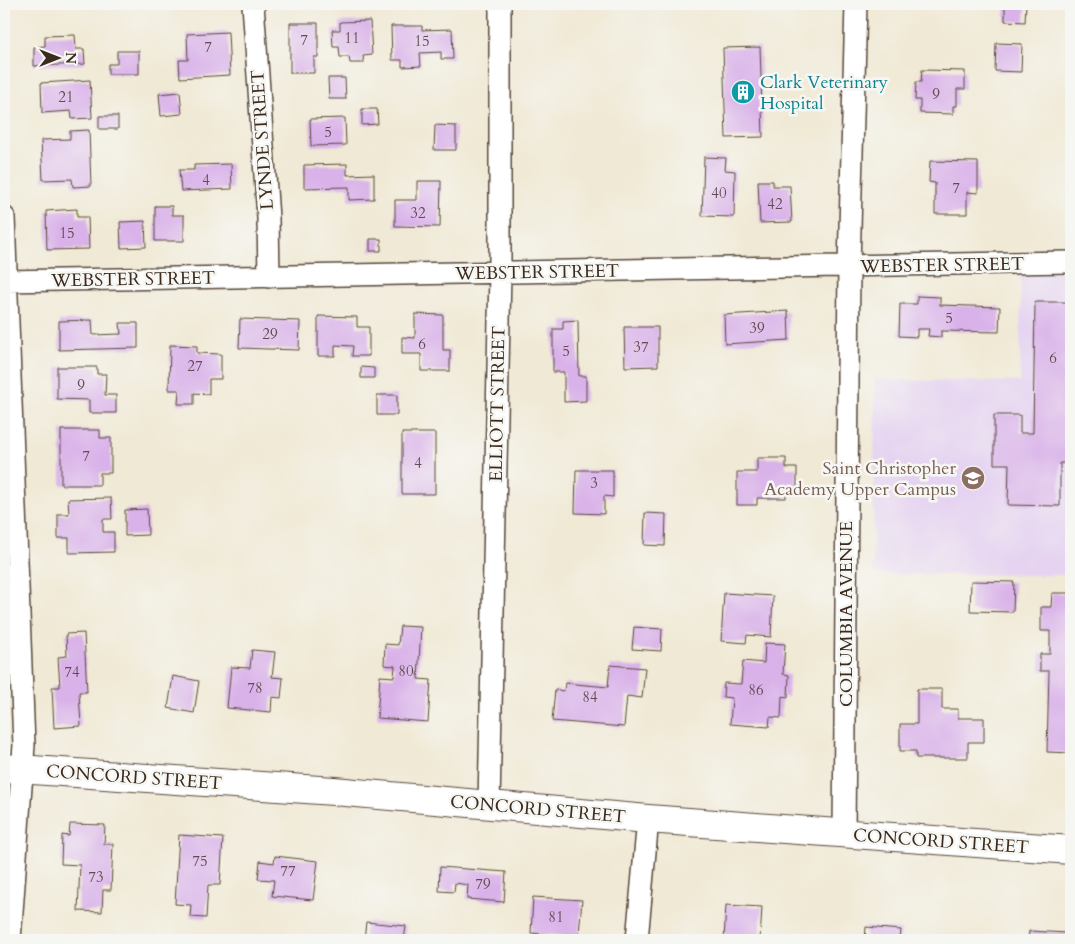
<svg xmlns="http://www.w3.org/2000/svg" width="1075" height="944" font-family="Cardo,serif">
<style>
.built{fill:#e5d3f1}
.building{fill:#d9b2e9}
.lines{fill:none;stroke-linecap:round;stroke-linejoin:round}
.minor-casing{stroke:#564739;stroke-width:24}
.major-casing{stroke:#564739;stroke-width:30}
.minor{stroke:#fff;stroke-width:21}
.major{stroke:#fff;stroke-width:28}
.labels{text-anchor:middle;stroke-width:5;stroke-linejoin:round;paint-order:stroke}
.number-label{font-size:15px;fill:#624c51}
.culture-label{font-size:18px;fill:#0d838f;stroke:#f6f6f2;text-anchor:start}
.street-label{font-size:18px;fill:#3b2a1e;stroke:#f6f6f2}
.education-label{font-size:18px;fill:#785e54;stroke:#f6f6f2;text-anchor:end}
</style>
<rect width="100%" height="100%" fill="#f6f6f2"/>
<filter id="ink" filterUnits="userSpaceOnUse"><feTurbulence type="fractalNoise" baseFrequency=".02" numOctaves="2"/><feDisplacementMap in="SourceGraphic" scale="10" xChannelSelector="R" yChannelSelector="G"/><feConvolveMatrix kernelMatrix="1 2 1 2 8 2 1 2 1" color-interpolation-filters="sRGB"/></filter>
<filter id="wash" filterUnits="userSpaceOnUse"><feTurbulence type="fractalNoise" baseFrequency=".0096" numOctaves="4" result="noise"/><feDisplacementMap in="SourceGraphic" scale="20" xChannelSelector="R" yChannelSelector="G"/><feGaussianBlur stdDeviation="1.12" result="paint"/><feColorMatrix in="noise" values="0 0 0 0 0 0 0 0 0 0 0 0 0 0 0 0 0 1.4 0 .05"/><feComposite in="paint" operator="in"/></filter>
<g filter="url(#wash)">
<rect width="100%" height="100%" fill="#f0e9d5"/>
<path class="built" d="M1021,272H1071V575L873,574L875,380L1020,382Z"/>
<g id="blocks">
<path class="building" d="M695,4H713V7L695,6Z
M1005,4H1026L1025,22L1005,21Z
M370,21L372,55L363,56L364,63H350L349,57H340L339,47H333L332,30H340V22Z
M290,23H318V57H314V73H290Z
M391,26H422V30L452,29L453,59H441V52L420,53L421,66L402,67V60H392Z
M228,32L230,75L180,78L179,60H188L187,34Z
M75,35L76,49H84L85,64L34,66V47L45,46V36Z
M996,43L1022,44L1021,72L995,71Z
M760,47L763,137L726,138L723,48Z
M117,51H139V74H108V64H117Z
M922,70L965,71V89H957V106H953V114L920,113V100H915L916,82H921Z
M328,78H345L346,99H329Z
M90,80L92,118L72,119L71,111L42,113L41,83Z
M180,92L182,114L161,116L159,94Z
M362,109H377L378,124L362,125Z
M99,116H118V129H99Z
M345,118L346,145L311,146L310,119Z
M435,125L456,126V150H434Z
M89,130L91,186L73,187L72,179L43,180L41,140L70,139V131Z
M704,157L726,158L725,170L735,171L734,217L702,216Z
M930,161L978,162V193L967,192V214H935V183L929,182Z
M231,164L232,189L181,191L179,170H194V165Z
M347,164V175L374,174V199L349,200V187L304,188V165Z
M417,181H441L440,227L395,226V200H417Z
M758,181H773V186H790L792,222L760,223Z
M155,206H172V215H184V241H155Z
M77,209V217H88L89,249L47,250L46,211Z
M145,221L146,247L121,248L120,222Z
M370,239H381V251H370Z
M917,296L940,297V305L1000,307L999,332L941,331V337L928,336L929,329H917V337L899,336L900,304H917Z
M1035,302H1071V463H1060V506L1008,505L1009,464H994V415H1020V433H1033Z
M788,311L789,340L725,344L724,315Z
M415,314L443,315V350H450V371H421V354H402V337L415,338Z
M318,316L357,317V327H369V356H352L353,346L335,345V356H318Z
M240,319L300,321L299,350L239,348Z
M92,320L93,335L121,334L120,323H138V348L59,350V321Z
M578,320L579,376H586V401L564,402V372H553V329H563V321Z
M624,327H658V366L625,367Z
M170,345L197,346V353L221,354V379H209V394L194,393V404H178L179,390H169Z
M57,367H97V374H106L105,395H116V413H89V400L57,399Z
M361,367L374,368V378H361Z
M377,395H397V415H377Z
M61,430H100V438H111V473H100V485H61Z
M402,433H435V494H402Z
M757,458H786V468H797V489H786V498H757V505H737V472H757Z
M576,470H613V497L604,496V514L575,513Z
M111,498L112,519H103V532H114V552L69,553V538H58V514H69L68,499Z
M147,509L148,535L125,536V510Z
M645,513L666,514L665,546L644,545Z
M971,581L1014,582L1013,612L970,611Z
M724,593L773,596L771,637L747,635L746,643L721,641Z
M1052,593H1071V753L1047,752L1049,671H1040V654H1050V631H1041V607H1051Z
M400,626L421,627L418,679L431,680L428,722L377,718L380,676L394,677L395,666L384,665L385,644L398,645Z
M634,627L662,629L661,651L632,649Z
M84,633L87,692H79L81,726L54,728L52,687H60L58,657L67,656L66,634Z
M765,643L785,644L783,674L789,675L788,697L782,696L781,718L770,717L769,727L730,724L732,698L723,697L724,683L741,684L743,661L764,663Z
M252,650L275,652L272,677L283,678L281,698L272,697L271,712L227,708L231,667L250,668Z
M610,665L645,668L642,698L627,696L624,727L552,721L555,690L564,691L565,683L608,687Z
M173,676L199,681L194,713L168,708Z
M917,689H942V709H958V718H984V742H968V758H916V751H900V724H917Z
M70,824L105,825L104,844H113L111,890H103L102,912L78,911L80,865L61,864L62,835L69,836Z
M179,835L223,838L220,885H208L206,918L190,917L191,905L175,904Z
M275,856L318,861L313,900L272,896L274,880L258,879L260,861L274,863Z
M440,867L506,872L504,902L467,899L468,885L455,883L454,892L439,891Z
M533,897L582,900L579,934H591L590,940H565V936L531,933Z
M726,905L762,907L760,940H724Z
M366,922L406,926L404,940H364Z
M866,927L901,930L900,940H865Z
M1029,931L1068,933L1067,940H1028Z"/>
</g>
</g>
<g filter="url(#ink)">
<use href="#blocks" fill-opacity="0" stroke="#564739" stroke-width="1"/>
<g class="lines">
<g class="minor-casing">
<path id="minor" d="M253,4L268,218L269,277
M4,217L24,745L10,940
M4,281L1071,262
M489,805L500,272V4
M844,834L849,266L856,4
M637,940L648,819"/>
</g>
<g class="major-casing">
<path id="major" d="M4,768L334,791L648,819L1071,850"/>
</g>
<use href="#minor" class="minor"/>
<use href="#major" class="major"/>
</g>
</g>
<defs>
<g id="building-disc" transform="scale(1.25)"><circle r="9.5" fill="#0f9aa8" stroke="#f6f6f2"/><path d="M-4-6H4V6H1V3H-1V6H-4ZM-2.5-4.3h1.7v1.8h-1.7ZM.8-4.3h1.7v1.8H.8ZM-2.5-1h1.7V.8h-1.7ZM.8-1h1.7V.8H.8Z" fill="#fff"/></g>
<g id="school-disc" transform="scale(1.25)"><circle r="9.5" fill="#8d6e63" stroke="#f6f6f2"/><path d="M0-5L7-2L0 1L-7-2ZM-4 1L0 2.5L4 1V4Q0 6-4 4Z" fill="#fff"/></g>
</defs>
<g fill-rule="evenodd">
<use href="#building-disc" x="743" y="92"/>
<use href="#school-disc" x="973" y="478"/>
</g>
<g class="labels">
<g class="number-label">
<text x="352" y="43">11</text>
<text x="304" y="45">7</text>
<text x="422" y="46">15</text>
<text x="208" y="52">7</text>
<text x="936" y="99">9</text>
<text x="66" y="102">21</text>
<text x="328" y="137">5</text>
<text x="206" y="185">4</text>
<text x="956" y="193">7</text>
<text x="719" y="198">40</text>
<text x="775" y="209">42</text>
<text x="418" y="218">32</text>
<text x="67" y="238">15</text>
<text x="949" y="323">5</text>
<text x="757" y="333">39</text>
<text x="270" y="339">29</text>
<text x="422" y="349">6</text>
<text x="641" y="352">37</text>
<text x="566" y="356">5</text>
<text x="1053" y="363">6</text>
<text x="195" y="371">27</text>
<text x="81" y="390">9</text>
<text x="86" y="461">7</text>
<text x="418" y="468">4</text>
<text x="594" y="488">3</text>
<text x="406" y="676">80</text>
<text x="72" y="677">74</text>
<text x="255" y="693">78</text>
<text x="756" y="695">86</text>
<text x="590" y="702">84</text>
<text x="200" y="866">75</text>
<text x="288" y="876">77</text>
<text x="96" y="882">73</text>
<text x="483" y="889">79</text>
<text x="556" y="922">81</text>
</g>
<g class="culture-label">
<text x="760" y="88">Clark Veterinary<tspan x="760" dy="21">Hospital</tspan></text>
</g>
<g class="street-label">
<text transform="translate(262 140) rotate(-94)" y="6">LYNDE STREET</text>
<text transform="translate(942 265) rotate(-1)" y="6">WEBSTER STREET</text>
<text transform="translate(537 272) rotate(-1)" y="6">WEBSTER STREET</text>
<text transform="translate(133 279) rotate(-1)" y="6">WEBSTER STREET</text>
<text transform="translate(497 404) rotate(-89)" y="6">ELLIOTT STREET</text>
<text transform="translate(846 614) rotate(-90)" y="6">COLUMBIA AVENUE</text>
<text transform="translate(134 777) rotate(4)" y="6">CONCORD STREET</text>
<text transform="translate(538 809) rotate(5)" y="6">CONCORD STREET</text>
<text transform="translate(941 841) rotate(4)" y="6">CONCORD STREET</text>
</g>
<g class="education-label">
<text x="956" y="474">Saint Christopher<tspan x="956" dy="21">Academy Upper Campus</tspan></text>
</g>
</g>
<rect width="1075" height="944" fill="none" stroke="#f6f6f2" stroke-width="20"/>
<g transform="translate(58 58) rotate(90)" stroke="#f6f6f2" stroke-width="4" paint-order="stroke">
<path d="M0-4L9 19L0 12L-9 19Z" fill="#3b2a1e"/>
<text y="-8" font-size="14" font-weight="bold" text-anchor="middle" fill="#3b2a1e">N</text>
</g>
</svg>
